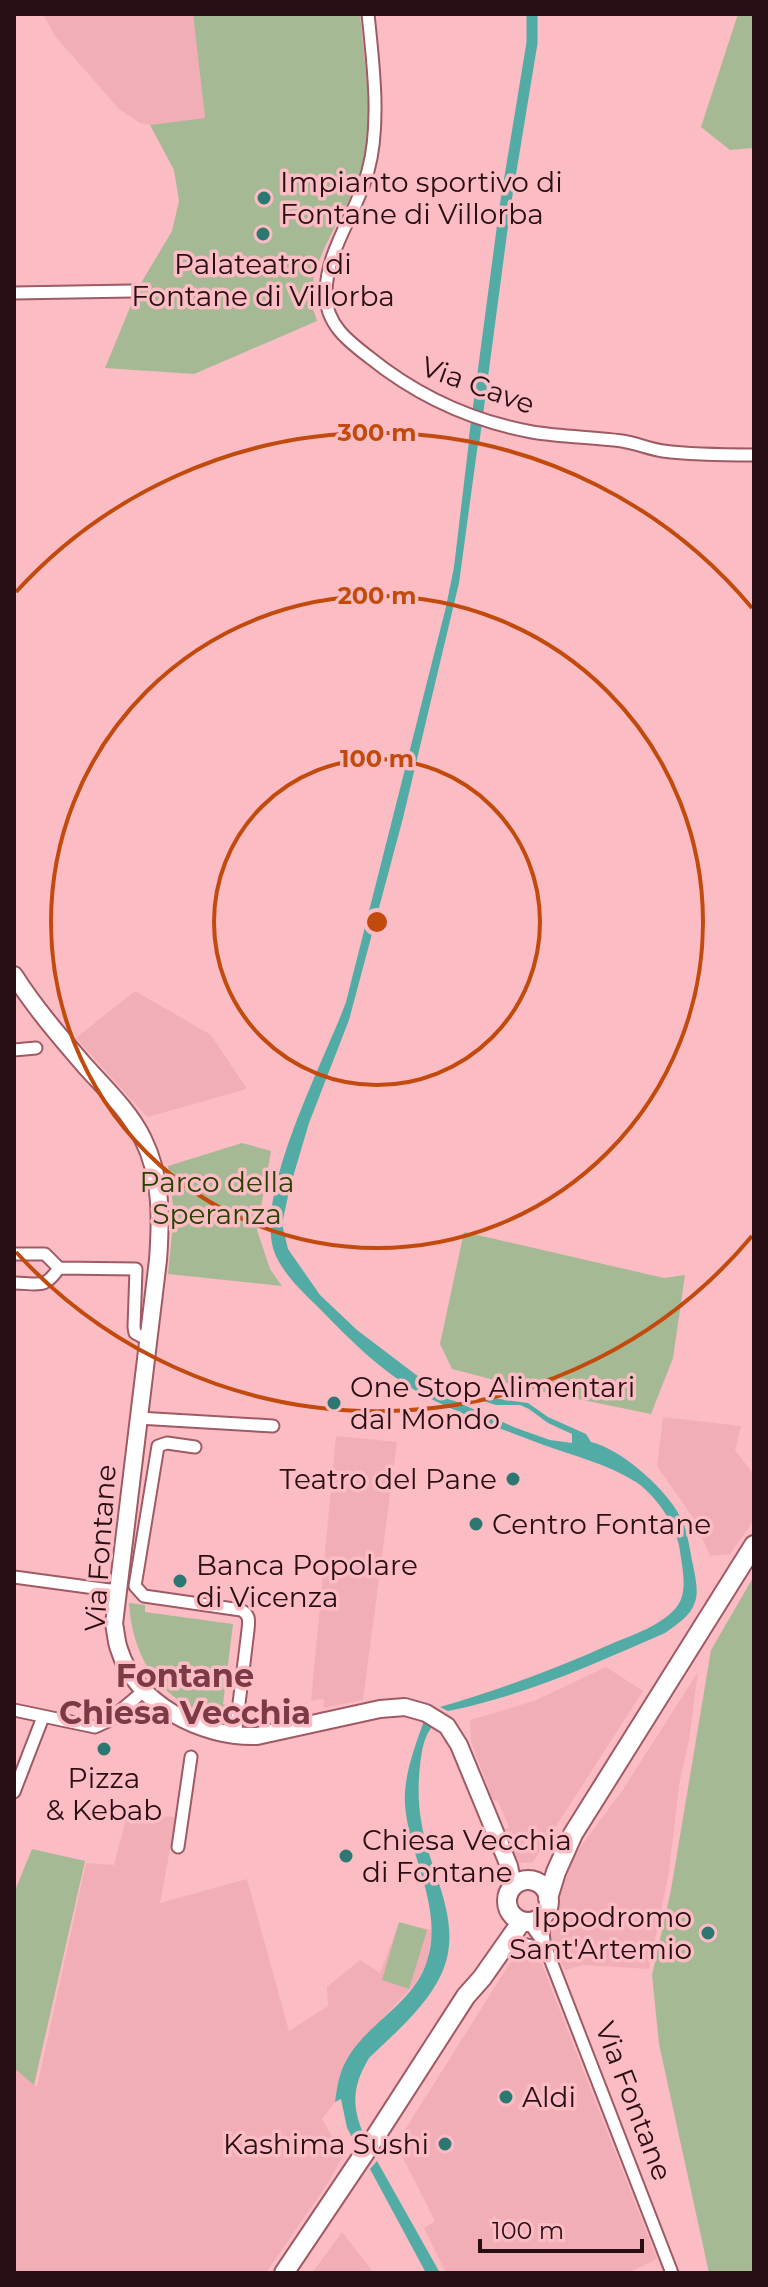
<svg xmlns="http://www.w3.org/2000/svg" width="768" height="2287" font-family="Montserrat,sans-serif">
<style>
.built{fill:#f2aeb7}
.green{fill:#a6b995}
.water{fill:#53aba6}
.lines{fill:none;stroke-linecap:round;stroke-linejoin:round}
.canal{stroke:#53aba6;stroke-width:11}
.street-casing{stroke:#9f5a64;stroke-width:15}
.secondary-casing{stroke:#9f5a64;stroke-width:20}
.primary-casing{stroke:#9f5a64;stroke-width:22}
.street{stroke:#fff;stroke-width:11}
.secondary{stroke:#fff;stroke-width:16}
.primary{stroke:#fff;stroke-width:18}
.ring{fill:none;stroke:#c24a0d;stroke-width:4}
.poi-dot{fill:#2d7773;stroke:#fbbcc3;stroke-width:3}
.labels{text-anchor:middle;stroke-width:7;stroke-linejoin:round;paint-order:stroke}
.poi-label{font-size:28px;fill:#290e13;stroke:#fbbcc3;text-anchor:start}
.street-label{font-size:28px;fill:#290e13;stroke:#fbbcc3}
.park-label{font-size:28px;fill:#274202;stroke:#fbbcc3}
.quarter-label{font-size:32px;font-weight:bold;fill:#7b3a45;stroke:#fbbcc3}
.centre{fill:#c24a0d;stroke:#fbbcc3;stroke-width:4}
.ring-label{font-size:24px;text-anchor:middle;font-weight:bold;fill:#c24a0d;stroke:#fbbcc3;stroke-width:7;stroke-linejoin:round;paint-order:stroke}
</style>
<rect width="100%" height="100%" fill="#fbbcc3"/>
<path class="built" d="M43,14H193L205,118L150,125L140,123L119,109L55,36Z
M135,991L211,1035L247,1089L147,1117L76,1038Z
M663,1417L741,1426L735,1450L754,1475V1520L730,1554L710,1556L694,1519L657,1466Z
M336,1436L397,1442L363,1700L323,1708L324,1699L311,1701Z
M606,1667L643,1691L533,1862L518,1863L505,1829L509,1827L498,1801L493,1800L471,1742L470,1720L534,1701Z
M698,1672L689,1740L679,1785L669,1872L649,1969L583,1965L565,1970L546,1934V1927L554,1912L556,1895L567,1876L570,1861L622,1791Z
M127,1815L176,1817L160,1903L247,1879L289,2031L328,2006L327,1987L360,1960L380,1973L399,1923L432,1930L427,1964L415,1984L356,2046L345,2062L335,2102L322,2119L343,2156L328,2183L266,2273H14V2067L37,2087L86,1863L114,1865Z
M528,1955L541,1962L657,2259L628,2273H446L424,2228L435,2221L396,2144L510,1963L520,1956Z
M342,2232L374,2273H312Z"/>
<path class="green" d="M193,14H360C364,61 374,114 364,161C354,204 312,253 311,297C311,305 315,314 317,321L194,374L105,368L138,288L172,231L179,201L174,170L150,125L205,118Z
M738,14H754V148L730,150L701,127Z
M242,1143L271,1151L257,1230L270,1269L282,1286L168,1274L174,1214L168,1166Z
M464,1232L664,1278L685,1275L673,1358L651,1414L529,1389L452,1369L440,1344Z
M754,1576V2273H709L659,2044L652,1975L671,1890L711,1650Z
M129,1603L145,1605V1612L233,1624L223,1704L230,1706L229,1714L224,1721C164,1704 133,1664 129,1603Z
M32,1849L85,1861L34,2085L14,2068V1893Z
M399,1922L427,1930L409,1989L382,1980Z"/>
<path class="water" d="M473,428L480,430L479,436L459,583L403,818L349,1020L309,1123L290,1187L282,1224L288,1249L320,1295L357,1330L415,1374L448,1398L516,1428L550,1440L572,1443V1434L548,1423L529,1409L520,1405H496L480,1400L486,1397L528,1403L548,1417L586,1434L591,1442C622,1449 670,1492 683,1522C688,1535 690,1551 693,1565C695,1576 699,1591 695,1602C691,1616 676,1625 665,1633C594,1664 524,1696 448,1711L440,1707C499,1690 555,1669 611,1644C632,1635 664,1625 678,1605C688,1591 682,1567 680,1551C677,1527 657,1496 636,1482C606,1463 573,1456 541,1444C500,1428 456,1413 418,1392C381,1371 350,1340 321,1310C304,1293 280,1272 273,1248C257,1187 324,1062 346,1002L446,607L454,567L469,441Z
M424,1721L433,1725C423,1738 422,1751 420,1765C418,1783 418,1803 421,1820C428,1871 466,1921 441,1975C425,2008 395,2033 369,2058C353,2085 351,2104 363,2133L356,2144L347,2128L341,2099L335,2102C337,2088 339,2073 346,2061C366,2023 414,2004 427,1961C444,1908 409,1857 405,1805C403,1777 415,1746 424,1721Z
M377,2161L440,2273H426L370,2169Z"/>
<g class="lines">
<path class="canal" d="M474,441L505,207L532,43V14"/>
<g class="street-casing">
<path id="street" d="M368,14C373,62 381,125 368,171C357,213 325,251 326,295C326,324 348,341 369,357C416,395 472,421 532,432C562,437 592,437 622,441C636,443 649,449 663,451C694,455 724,455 754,455
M14,293L132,291
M14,1050L36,1048
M14,1254H45L59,1268C44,1290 39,1283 14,1283
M59,1268L136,1269L134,1327L135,1333L148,1340
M138,1418L273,1426
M195,1447L167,1443L158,1446L135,1586L144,1596L241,1610C250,1615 249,1620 248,1630L235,1736
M14,1577L117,1591
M14,1710L95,1727L108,1721L145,1690
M14,1792L43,1717
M178,1847L191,1757
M542,1916L544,1942
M528,1921L544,1943L672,2273
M505,1948C522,1942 532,1944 548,1954"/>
</g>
<g class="secondary-casing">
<path id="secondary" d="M14,975C35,1008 61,1038 86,1067C106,1089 130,1112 143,1139C162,1177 161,1219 158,1260L114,1624C116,1632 116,1641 119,1649C136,1704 202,1738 257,1736L380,1709L405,1707L426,1713L447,1726L459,1745L509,1866L513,1886"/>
</g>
<g class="primary-casing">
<path id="primary" d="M507 1901a21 21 0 1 1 42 0a21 21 0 1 1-42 0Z
M548,1898L556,1872L573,1834L754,1545
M284,2273L372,2142L466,1996L482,1978L522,1921"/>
</g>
<use href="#street" class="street"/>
<use href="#secondary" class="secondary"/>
<use href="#primary" class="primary"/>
</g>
<g class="ring">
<circle cx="377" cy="922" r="163"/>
<circle cx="377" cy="922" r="326"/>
<path d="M752 1236A489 489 0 0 1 16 1252M16 592A489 489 0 0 1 752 608"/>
</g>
<g class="poi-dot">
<circle cx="264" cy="198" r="8"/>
<circle cx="263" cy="234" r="8"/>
<circle cx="334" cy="1403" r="8"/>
<circle cx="513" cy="1479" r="8"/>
<circle cx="476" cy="1524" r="8"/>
<circle cx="180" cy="1581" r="8"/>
<circle cx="104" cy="1749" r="8"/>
<circle cx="346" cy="1856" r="8"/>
<circle cx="708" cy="1933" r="8"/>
<circle cx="506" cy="2097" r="8"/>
<circle cx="445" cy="2144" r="8"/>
</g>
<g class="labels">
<g class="poi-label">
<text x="280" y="192">Impianto sportivo di<tspan x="280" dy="32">Fontane di Villorba</tspan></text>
<text x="263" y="274" text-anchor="middle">Palateatro di<tspan x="263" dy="32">Fontane di Villorba</tspan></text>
<text x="350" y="1397">One Stop Alimentari<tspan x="350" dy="32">dal Mondo</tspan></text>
<text x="497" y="1489" text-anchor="end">Teatro del Pane</text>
<text x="492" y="1534">Centro Fontane</text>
<text x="196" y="1575">Banca Popolare<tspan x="196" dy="32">di Vicenza</tspan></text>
<text x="104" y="1788" text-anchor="middle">Pizza<tspan x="104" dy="32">&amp; Kebab</tspan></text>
<text x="362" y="1850">Chiesa Vecchia<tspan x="362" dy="32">di Fontane</tspan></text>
<text x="692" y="1927" text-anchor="end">Ippodromo<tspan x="692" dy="32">Sant'Artemio</tspan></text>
<text x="522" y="2107">Aldi</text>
<text x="429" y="2154" text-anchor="end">Kashima Sushi</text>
</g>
<g class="street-label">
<text transform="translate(478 385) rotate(20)" y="10">Via Cave</text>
<text transform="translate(100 1548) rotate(-86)" y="10">Via Fontane</text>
<text transform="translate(634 2101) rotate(69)" y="10">Via Fontane</text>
</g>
<g class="park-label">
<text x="217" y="1192">Parco della<tspan x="217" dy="32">Speranza</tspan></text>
</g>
<g class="quarter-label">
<text x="185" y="1687">Fontane<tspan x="185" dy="37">Chiesa Vecchia</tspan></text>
</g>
</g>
<circle cx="377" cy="922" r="12" class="centre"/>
<g class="ring-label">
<text x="377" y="441">300 m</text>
<text x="377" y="604">200 m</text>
<text x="377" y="767">100 m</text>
</g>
<rect width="768" height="2287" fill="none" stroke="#290e13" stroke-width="32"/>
<path d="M480 2239v12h162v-12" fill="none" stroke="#290e13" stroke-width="4"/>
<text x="492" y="2239" font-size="24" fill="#290e13" stroke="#fbbcc3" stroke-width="6" paint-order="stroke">100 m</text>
</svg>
